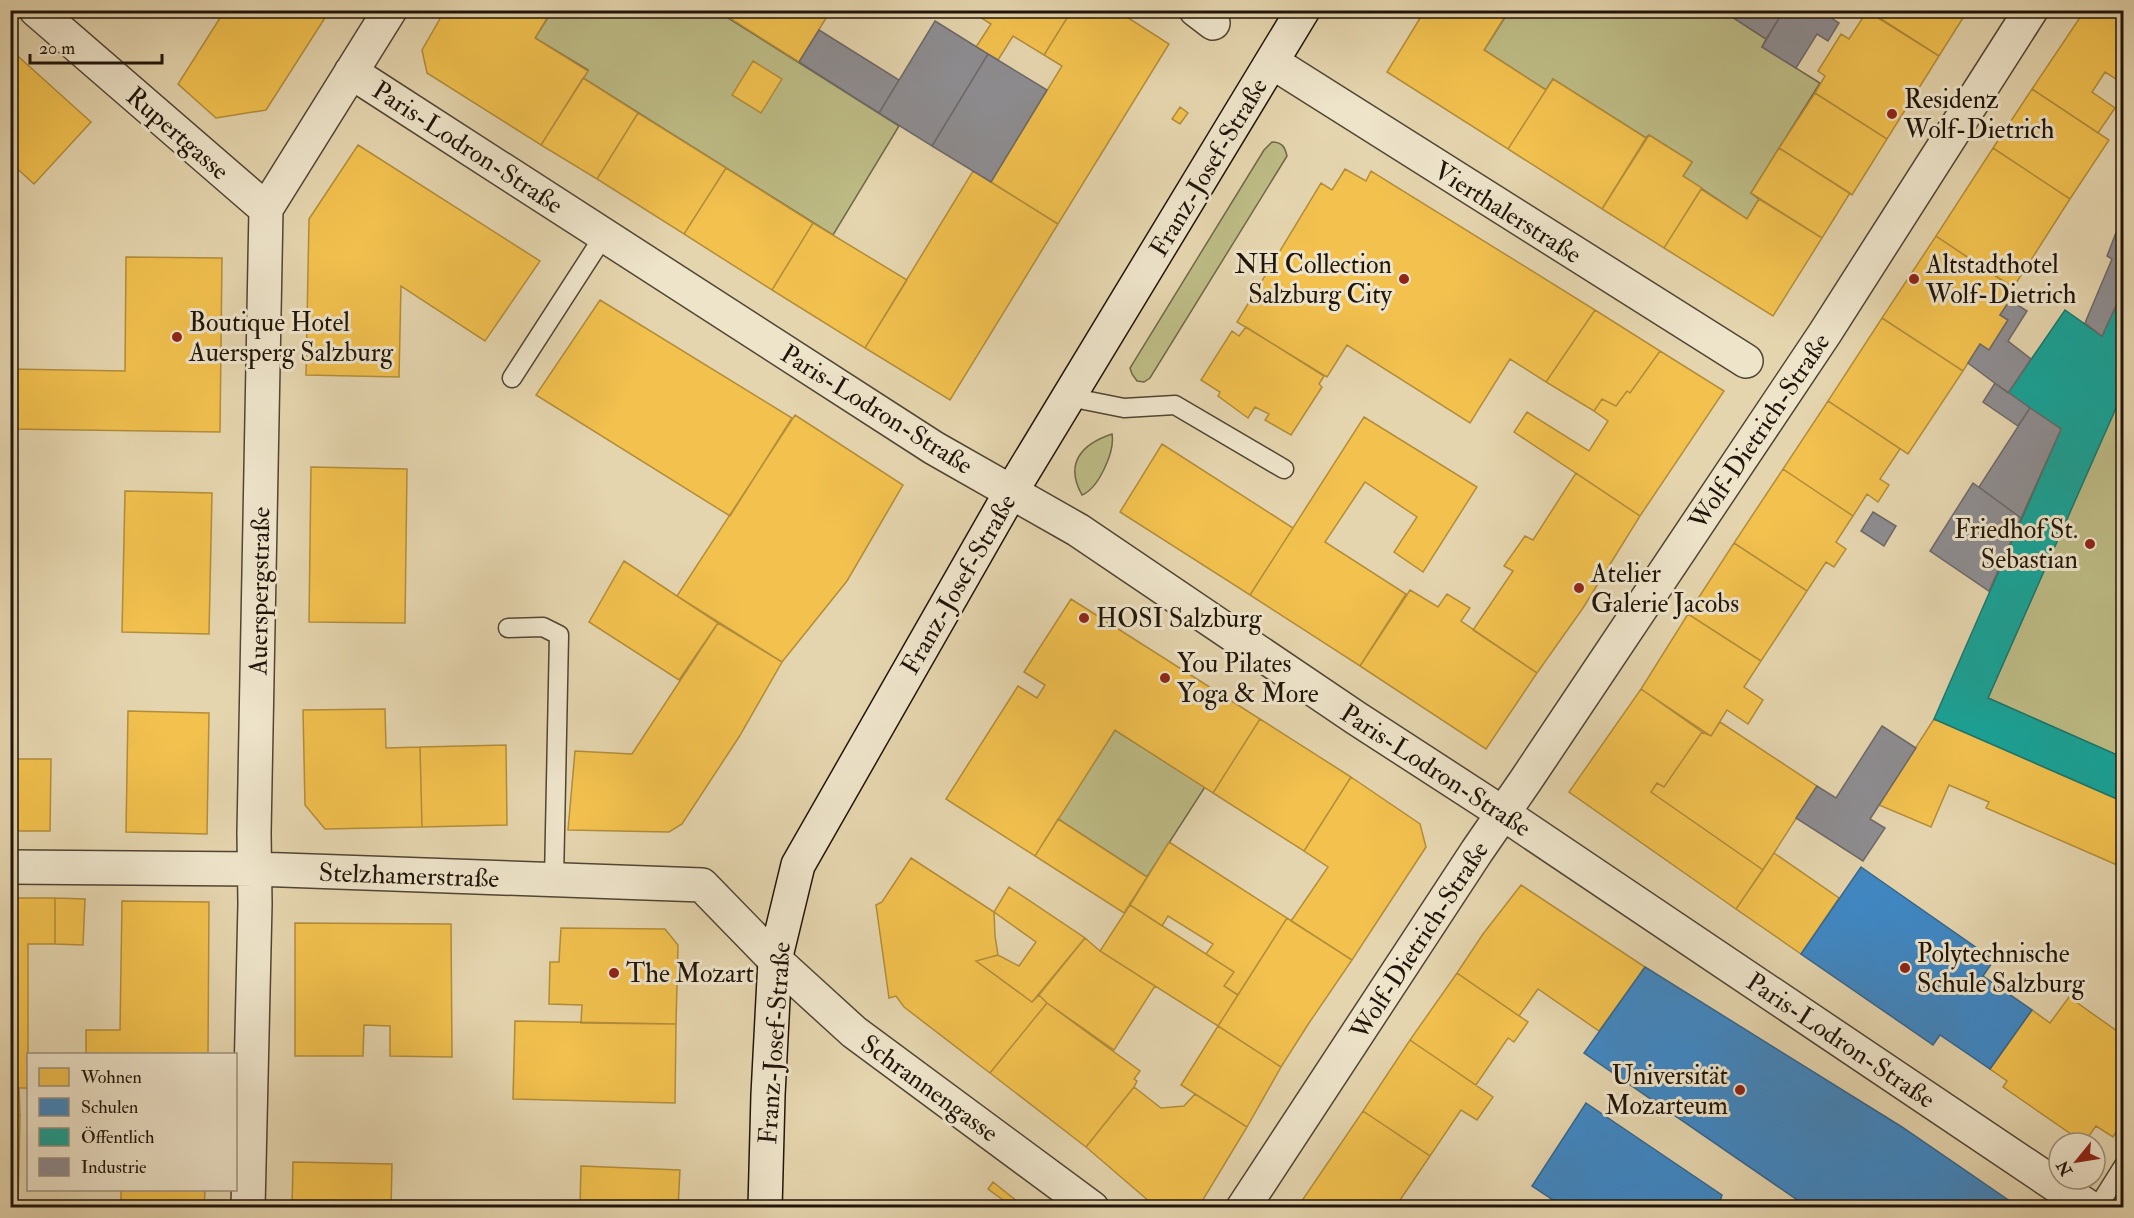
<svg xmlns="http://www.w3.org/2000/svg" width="2134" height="1218" font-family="'IM FELL Double Pica',serif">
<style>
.green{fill:#bdbb85;stroke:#6e6848;stroke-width:1.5}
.homes{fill:#f2c14e;stroke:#b38d3a;stroke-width:1.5}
.schools{fill:#3f88c5;stroke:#36668d;stroke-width:1.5}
.public{fill:#17a398;stroke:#1a786d;stroke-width:1.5}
.industry{fill:#8d8d92;stroke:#6c6969;stroke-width:1.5}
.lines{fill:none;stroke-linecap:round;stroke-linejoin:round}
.lane-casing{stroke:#514533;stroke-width:21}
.street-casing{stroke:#514533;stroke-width:36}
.secondary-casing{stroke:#20150a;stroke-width:36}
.lane{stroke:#eee4ca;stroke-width:18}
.street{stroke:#eee4ca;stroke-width:33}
.secondary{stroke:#eee4ca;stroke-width:33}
.poi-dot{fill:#8f2418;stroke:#eee4ca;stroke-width:2}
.labels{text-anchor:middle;stroke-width:6;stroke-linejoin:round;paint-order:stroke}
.poi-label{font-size:26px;fill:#20150a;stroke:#eee4ca;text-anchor:start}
.street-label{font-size:26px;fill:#20150a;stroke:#eee4ca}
</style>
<rect width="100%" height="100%" fill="#e5d5ae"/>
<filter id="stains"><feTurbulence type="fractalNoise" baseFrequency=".00333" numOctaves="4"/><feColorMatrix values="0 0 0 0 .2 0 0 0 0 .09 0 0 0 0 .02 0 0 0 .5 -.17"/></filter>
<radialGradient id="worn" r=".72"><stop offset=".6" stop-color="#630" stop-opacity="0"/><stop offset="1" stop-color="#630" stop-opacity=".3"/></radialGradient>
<path class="green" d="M552,11H717L899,126L833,235L583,78L588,70L535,38Z
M1509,11H1736L1732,17L1766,39L1762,47L1820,83L1751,193L1759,199L1747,219L1683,176L1692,162L1649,135L1646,138L1553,79L1546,90L1484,50Z
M1272,142C1282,142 1285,147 1287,156L1150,378L1144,382L1137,381L1132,374L1130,368L1264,150Z
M2123,390V758L1988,698Z
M1112,434C1115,451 1099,488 1082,495C1064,463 1082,444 1112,434Z
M1115,730L1205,787L1147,877L1058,819Z"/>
<path class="homes" d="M225,10H330L266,110L216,118L178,84Z
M445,10H552L535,38L588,71L541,145L427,73L422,50Z
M717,10H831L799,62Z
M969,10H1072L1044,55L1013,36L998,60L976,47L991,24Z
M1072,10H1116L1169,44L1058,224L991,182L1062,66L1044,55Z
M1425,10H1509L1484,50L1546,90L1508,149L1387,72Z
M1867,10H1968L1939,56Z
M2085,10H2124V84L2105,72L2092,92L2115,108L2098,133L2032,89Z
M1867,11L1939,56L1887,139L1815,93L1825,76L1818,71L1841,34L1849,39Z
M10,49L91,122L34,184L10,162Z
M753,61L782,79L761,113L732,95Z
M583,78L638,113L597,179L541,145Z
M1553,79L1646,138L1602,209L1508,149Z
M2032,89L2109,140L2070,199L1993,148Z
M1815,93L1887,139L1852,195L1779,148Z
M1180,107L1188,113L1180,124L1172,119Z
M638,113L726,168L684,234L597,179Z
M1649,135L1692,162L1683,176L1702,188L1664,248L1602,209Z
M358,145L540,261L485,341L401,286L399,377L306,375L309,219Z
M1779,148L1850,193L1822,238L1751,193Z
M1993,148L2070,199L2013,288L1936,236Z
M726,168L813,223L772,290L684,234Z
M1345,169L1366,181L1371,171L1595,310L1546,382L1510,359L1470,423L1347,345L1327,377L1237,322L1321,183L1332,190Z
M973,171L1058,224L950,400L865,348Z
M1701,189L1747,219L1759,199L1822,238L1773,316L1664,248Z
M813,223L907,280L865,348L772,290Z
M1936,236L2017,290L2000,315L2008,320L1989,350L1980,344L1963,371L1882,318Z
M126,257L222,258L220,432L10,429V369L125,371Z
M600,300L792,418L730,516L536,395Z
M1595,310L1660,351L1630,393L1627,391L1616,406L1602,399L1594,411L1546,382Z
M1882,318L1963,371L1908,454L1828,401Z
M1246,327L1324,376L1319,384L1322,387L1291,435L1265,420L1269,414L1255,407L1248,418L1218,396L1220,392L1201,380L1232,331L1239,336Z
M1660,351L1724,391L1640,516L1514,432L1527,412L1589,451L1608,421L1594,411L1602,399L1616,406L1627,391L1630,393Z
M1828,401L1900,449L1880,479L1889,485L1878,502L1867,494L1853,516L1783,469Z
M795,415L903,485L847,581L782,662L677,596Z
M1364,417L1477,487L1423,572L1394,552L1417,517L1365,482L1325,542L1406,594L1360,666L1250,595Z
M1162,444L1293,528L1250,595L1120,512Z
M311,467L407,469L405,623L309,622Z
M1783,469L1853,516L1836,542L1846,549L1834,567L1826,562L1807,591L1734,543Z
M1576,473L1640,516L1583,608L1537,673L1473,630L1513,571L1504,566L1525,536L1533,540Z
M125,491L212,493L209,634L122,632Z
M1734,543L1807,591L1761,661L1688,614Z
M624,561L718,623L679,680L589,622Z
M1410,590L1438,607L1447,594L1470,608L1461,621L1537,673L1486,749L1360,666Z
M1071,599L1260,719L1213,793L1115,730L1035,856L946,799L1018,686L1037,698L1045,685L1024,672Z
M1688,614L1761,661L1744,687L1763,700L1748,724L1727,710L1711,736L1641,689Z
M718,623L782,662L739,737L682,824L669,832L568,830L575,751L632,754Z
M1641,689L1702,732L1664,787L1657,783L1651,792L1763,870L1736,909L1569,792Z
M385,709L386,748L420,747L422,827L325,829L305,805L303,710Z
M128,711L209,713L207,834L126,832Z
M1260,719L1351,777L1304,851L1213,793Z
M1934,719L2124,802V868L1986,808L1989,802L1949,785L1931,827L1879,805Z
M1720,722L1817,786L1763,870L1651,792L1657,783L1664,787L1702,732L1711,736Z
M506,745L507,825L422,827L420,747Z
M10,759H51L50,831H10Z
M1351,777L1420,824L1426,847L1352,960L1291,921L1328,867L1304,851Z
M1058,819L1147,877L1124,913L1035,856Z
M1169,842L1287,918L1238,995L1224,986L1234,972L1206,954L1213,944L1168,916L1162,926L1130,905Z
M1774,853L1839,898L1801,954L1736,909Z
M911,858L994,912L995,936L998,955L976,961L1032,1002L1039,995L1047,1003L990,1073L904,1007L896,996L889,998L876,905L882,902Z
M1521,885L1645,967L1599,1031L1538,989L1519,1016L1457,973L1483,934Z
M1009,887L1085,938L1032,1002L976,961L998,955L1019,966L1036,942L994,912Z
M10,898H55V944H28V1088H19L20,1115H10Z
M55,898L85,899L83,945L55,944Z
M122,901L209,902L208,1054H86V1030H120Z
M1130,905L1234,972L1224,986L1238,995L1218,1026L1100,951Z
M1287,918L1352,960L1309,1023L1281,1067L1218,1026Z
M295,923L451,924L452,1057L390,1056V1026L364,1025L363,1056H295Z
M561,928L665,929L678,945L676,1024L581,1023L582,1005L549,1004L550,962H559Z
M1085,938L1100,951L1155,986L1114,1050L1047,1003L1039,995Z
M1457,973L1528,1022L1514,1042L1508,1038L1476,1085L1410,1040Z
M2069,997L2124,1036V1120L2113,1137L2096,1126L2084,1143L2003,1087L2007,1081L1990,1069L2032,1010L2050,1023Z
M1047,1003L1140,1071L1134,1079L1137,1081L1134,1087L1086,1147L990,1073Z
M515,1021L676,1024L675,1103L513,1099Z
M1218,1026L1281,1067L1247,1127L1181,1085Z
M1410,1040L1493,1097L1477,1120L1461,1110L1430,1156L1363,1111Z
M1134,1087L1161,1108L1184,1106L1195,1094L1247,1127L1198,1208H1157L1086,1147Z
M1363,1111L1430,1156L1400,1200L1409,1205L1407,1208H1297Z
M10,1115H20L18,1208H10Z
M293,1162L392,1164L391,1208H292Z
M581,1166L680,1170L678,1208H580Z
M993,1182L1018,1202L1014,1208L988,1189Z
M121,1190H205L204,1208H121Z
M861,1202L958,1205V1208H861Z"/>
<path class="schools" d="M1861,867L1994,960L1983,976L2032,1010L1990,1069L1940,1035L1933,1045L1801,954Z
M1645,967L1902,1127L2020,1208H1809L1584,1053Z
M1586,1103L1722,1195L1718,1208H1565L1532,1186Z"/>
<path class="public" d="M2124,288V390L1988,698L2124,758V802L1934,719L2061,429L2008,393L2065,310L2102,336Z"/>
<path class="industry" d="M1736,10H1784L1766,39L1732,17Z
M1784,10H1835L1837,12L1833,19L1839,23L1828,41L1817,34L1796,68L1762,47Z
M935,21L988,54L932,146L879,113Z
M819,30L899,80L879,113L799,62Z
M988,54L1047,90L991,182L932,146Z
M2121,220L2124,222V288L2102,336L2085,323L2112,259L2107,256Z
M2010,300L2027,311L2008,341L2031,359L2008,393L1968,363L1980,344L1989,350L2008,320L2000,315Z
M1995,383L2030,408L2018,426L1983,402Z
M2030,408L2061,429L2021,518L1979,487Z
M1973,483L2021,518L1989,591L1930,551Z
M1873,512L1896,526L1884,546L1861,531Z
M1882,726L1916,748L1870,819L1885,828L1863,861L1796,818L1817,786L1836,798Z"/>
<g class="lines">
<g class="lane-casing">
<path id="lane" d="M512,378L605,234
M1069,397L1124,408L1175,405L1284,469
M508,628L543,627L559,635L554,880
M2097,1208L2124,1165"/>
</g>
<g class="street-casing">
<path id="street" d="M36,10L266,209
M1196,10L1213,23
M1272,62L1746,361
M351,72L934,448L1078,530L1356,718L1504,814L2090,1208
M10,867L255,869L702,885L775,960L854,1032L1092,1208
M248,1208L255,904L254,833L266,209L390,10
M1243,1208L1477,851L1526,780L1825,333L2031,10"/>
</g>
<g class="secondary-casing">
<path id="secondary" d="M765,1208L768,1095L775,960L798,865L1011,492L1303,10"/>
</g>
<use href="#lane" class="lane"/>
<use href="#street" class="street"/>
<use href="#secondary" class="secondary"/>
</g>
<g class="poi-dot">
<circle cx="1892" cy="114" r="6"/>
<circle cx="1404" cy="279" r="6"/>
<circle cx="1914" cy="279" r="6"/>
<circle cx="177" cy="337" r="6"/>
<circle cx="2090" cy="544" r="6"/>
<circle cx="1579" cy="588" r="6"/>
<circle cx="1084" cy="618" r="6"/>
<circle cx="1165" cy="678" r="6"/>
<circle cx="1905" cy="968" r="6"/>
<circle cx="614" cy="973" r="6"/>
<circle cx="1740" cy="1090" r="6"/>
</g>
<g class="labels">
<g class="poi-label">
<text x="1904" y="108">Residenz<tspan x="1904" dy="30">Wolf-Dietrich</tspan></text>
<text x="1392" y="273" text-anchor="end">NH Collection<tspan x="1392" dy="30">Salzburg City</tspan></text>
<text x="1926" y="273">Altstadthotel<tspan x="1926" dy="30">Wolf-Dietrich</tspan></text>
<text x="189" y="331">Boutique Hotel<tspan x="189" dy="30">Auersperg Salzburg</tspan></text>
<text x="2078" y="538" text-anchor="end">Friedhof St.<tspan x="2078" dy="30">Sebastian</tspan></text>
<text x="1591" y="582">Atelier<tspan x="1591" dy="30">Galerie Jacobs</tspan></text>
<text x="1096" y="627">HOSI Salzburg</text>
<text x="1177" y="672">You Pilates<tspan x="1177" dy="30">Yoga &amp; More</tspan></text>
<text x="1917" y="962">Polytechnische<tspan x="1917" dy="30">Schule Salzburg</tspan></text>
<text x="626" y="982">The Mozart</text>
<text x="1728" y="1084" text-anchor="end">Universität<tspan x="1728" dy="30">Mozarteum</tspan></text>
</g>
<g class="street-label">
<text transform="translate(178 133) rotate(41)" y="9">Rupertgasse</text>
<text transform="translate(468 147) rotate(33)" y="9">Paris-Lodron-Straße</text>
<text transform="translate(1208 167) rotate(-59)" y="9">Franz-Josef-Straße</text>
<text transform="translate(1508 212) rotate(32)" y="9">Vierthalerstraße</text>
<text transform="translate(877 409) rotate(32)" y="9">Paris-Lodron-Straße</text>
<text transform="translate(1759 431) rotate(-56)" y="9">Wolf-Dietrich-Straße</text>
<text transform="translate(958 584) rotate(-60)" y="9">Franz-Josef-Straße</text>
<text transform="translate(259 591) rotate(-89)" y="9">Auerspergstraße</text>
<text transform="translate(1436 770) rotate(33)" y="9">Paris-Lodron-Straße</text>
<text transform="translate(409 875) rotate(2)" y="9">Stelzhamerstraße</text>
<text transform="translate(1419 940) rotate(-57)" y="9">Wolf-Dietrich-Straße</text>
<text transform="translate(1841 1040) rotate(34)" y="9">Paris-Lodron-Straße</text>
<text transform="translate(774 1043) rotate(-86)" y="9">Franz-Josef-Straße</text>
<text transform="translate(930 1088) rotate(36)" y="9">Schrannengasse</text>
</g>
</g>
<rect width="2134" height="1218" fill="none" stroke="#e5d5ae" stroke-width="36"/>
<rect x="12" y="12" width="2110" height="1194" fill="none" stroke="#20150a" stroke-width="3"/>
<rect x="18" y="18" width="2098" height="1182" fill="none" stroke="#20150a" stroke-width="1.5"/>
<rect x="27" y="1053" width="210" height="138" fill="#eee4ca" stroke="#9c917d" stroke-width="1.5"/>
<rect x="39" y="1068" width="30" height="18" fill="#f2c14e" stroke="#9c917d" stroke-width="1.5"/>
<text x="81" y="1083" font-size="18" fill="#20150a">Wohnen</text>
<rect x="39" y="1098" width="30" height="18" fill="#3f88c5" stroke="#9c917d" stroke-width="1.5"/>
<text x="81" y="1113" font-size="18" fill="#20150a">Schulen</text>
<rect x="39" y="1128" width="30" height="18" fill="#17a398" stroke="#9c917d" stroke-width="1.5"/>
<text x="81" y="1143" font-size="18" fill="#20150a">Öffentlich</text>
<rect x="39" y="1158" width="30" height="18" fill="#8d8d92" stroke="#9c917d" stroke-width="1.5"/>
<text x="81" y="1173" font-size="18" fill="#20150a">Industrie</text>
<g transform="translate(2077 1161) rotate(240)"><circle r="28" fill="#eee4ca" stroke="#9c917d" stroke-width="1.5"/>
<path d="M0-4.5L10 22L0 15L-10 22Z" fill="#8f2418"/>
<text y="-9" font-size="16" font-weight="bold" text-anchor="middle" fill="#20150a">N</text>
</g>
<path d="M30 54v9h132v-9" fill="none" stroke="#20150a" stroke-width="3"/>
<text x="39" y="54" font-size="18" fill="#20150a" stroke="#eee4ca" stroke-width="4.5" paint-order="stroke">20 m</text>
<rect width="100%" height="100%" filter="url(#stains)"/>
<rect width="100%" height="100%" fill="url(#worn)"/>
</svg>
